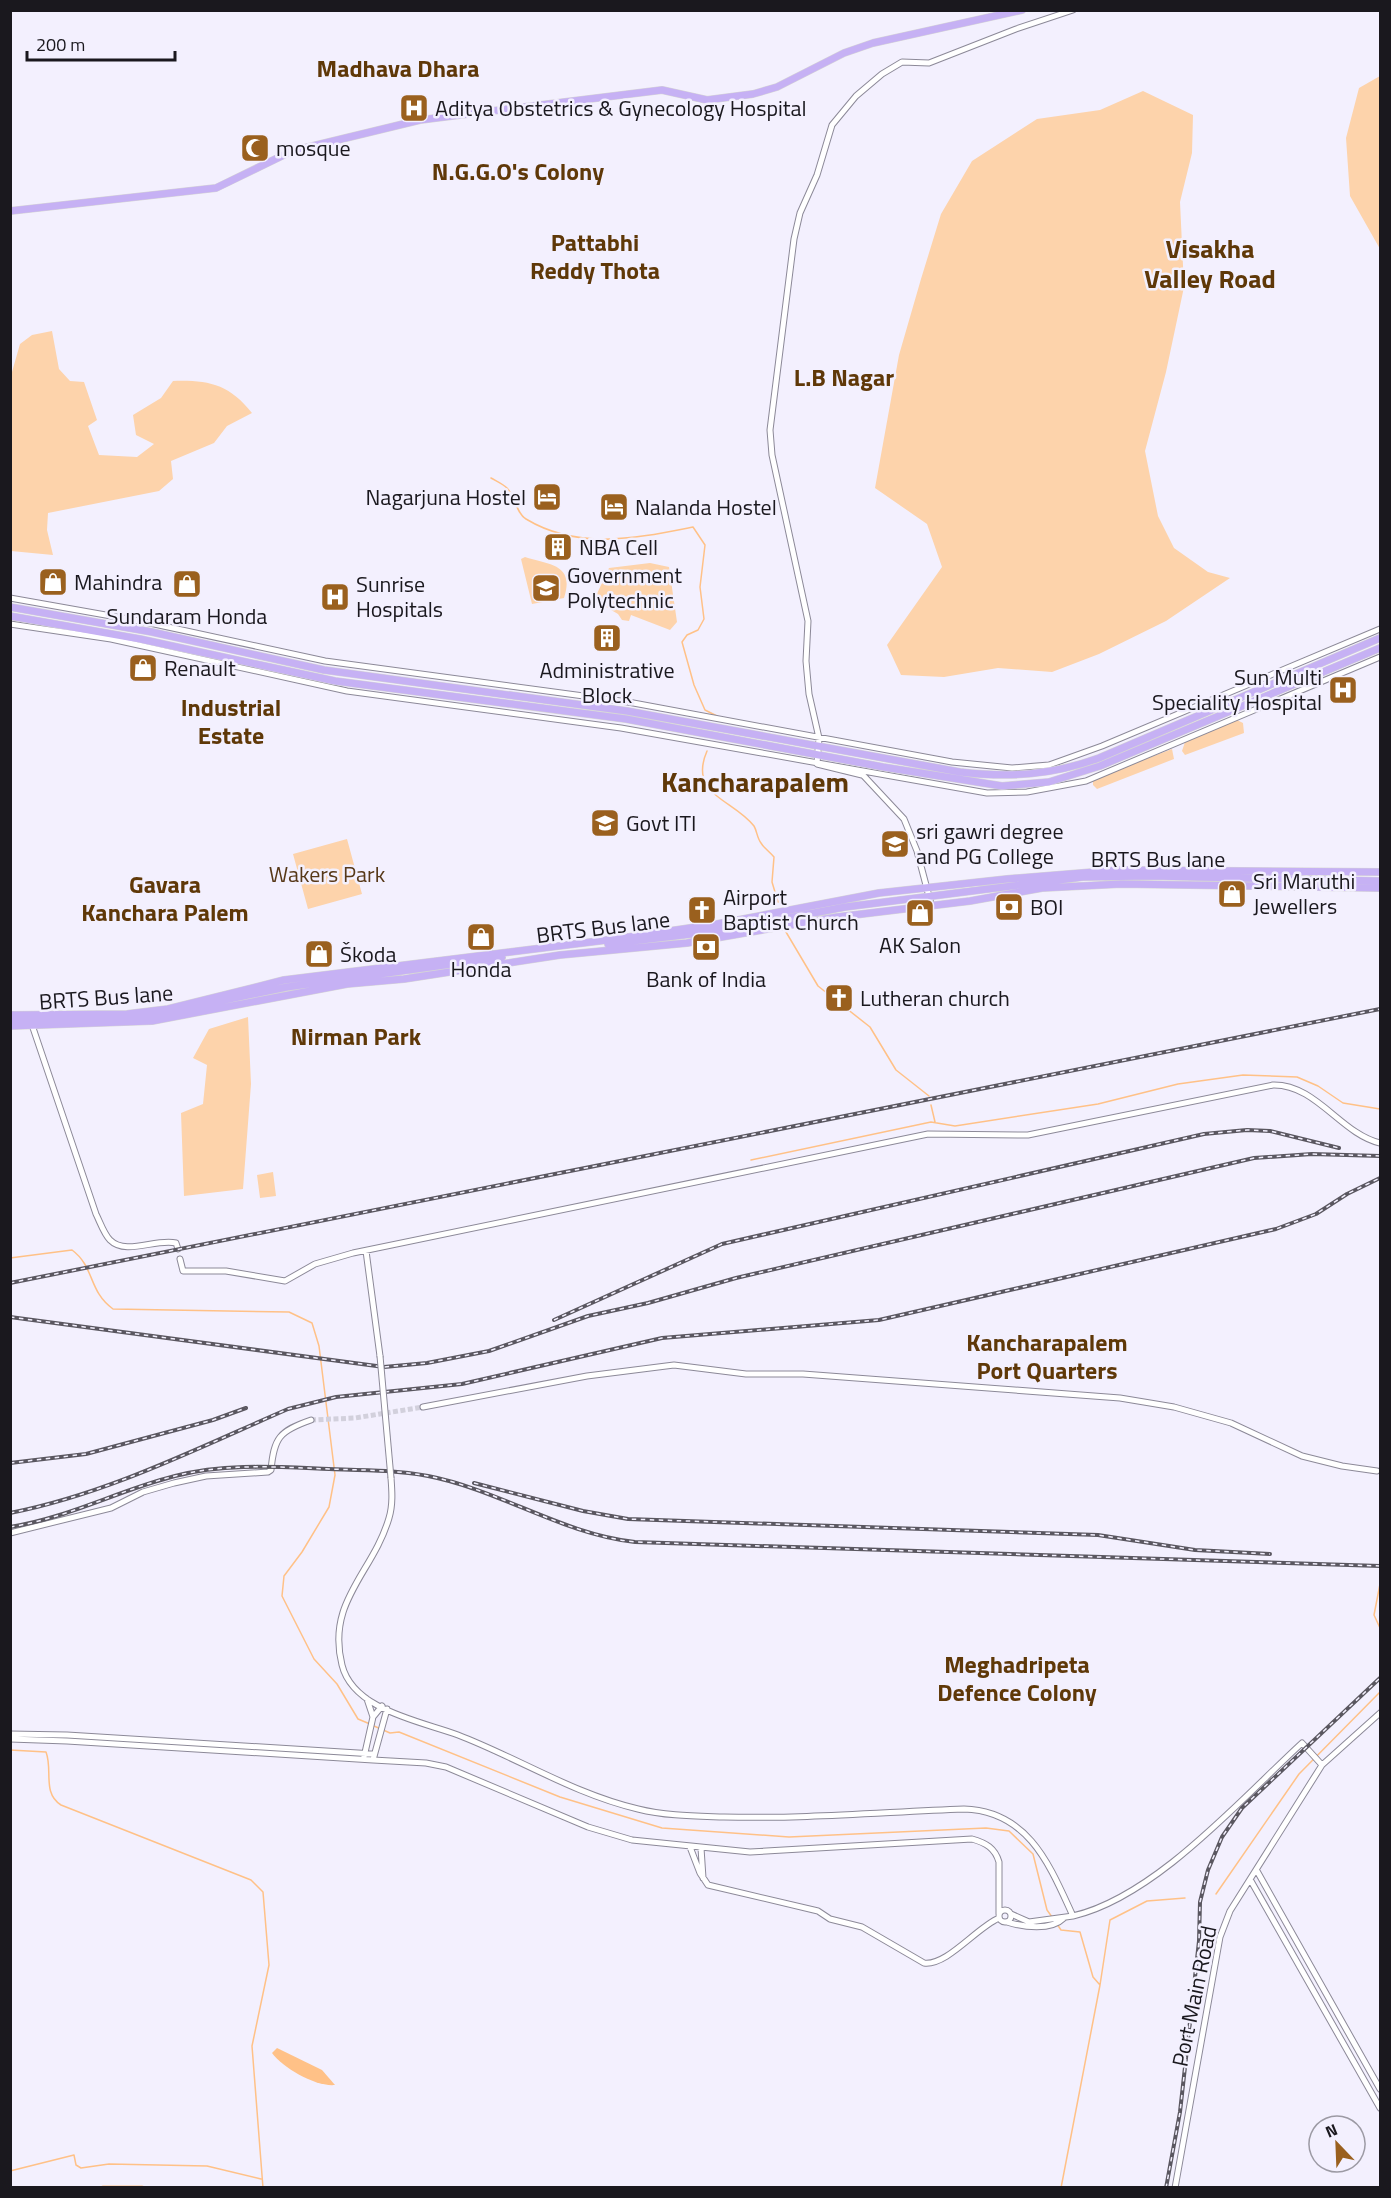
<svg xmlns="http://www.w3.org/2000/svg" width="1391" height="2198" font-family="'Titillium Web',sans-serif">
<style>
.green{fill:#fdd3ab}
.water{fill:#ffc187}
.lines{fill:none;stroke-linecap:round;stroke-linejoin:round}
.stream{stroke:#ffc187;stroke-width:1.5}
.canal{stroke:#ffc187;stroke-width:5}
.minor-tunnel{stroke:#d2d0dc;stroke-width:5;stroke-dasharray:5 2.5;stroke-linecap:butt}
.minor-casing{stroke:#8c8998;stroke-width:7}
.major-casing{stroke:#d6d5d6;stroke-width:8}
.minor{stroke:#fff;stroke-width:5}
.major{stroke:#c6b1f4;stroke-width:7}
.rail-casing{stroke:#5a5760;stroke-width:4}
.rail{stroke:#f3f0fe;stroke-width:1.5;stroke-dasharray:4.5;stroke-linecap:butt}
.minor-bridge-casing{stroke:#8c8998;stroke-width:7;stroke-linecap:butt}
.minor-bridge{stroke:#fff;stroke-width:5}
.labels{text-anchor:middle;stroke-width:5;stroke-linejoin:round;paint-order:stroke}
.poi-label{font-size:22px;fill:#1a181e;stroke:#f3f0fe;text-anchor:start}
.street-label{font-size:22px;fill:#1a181e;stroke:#f3f0fe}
.park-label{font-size:22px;fill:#573818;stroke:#f3f0fe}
.neighbourhood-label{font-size:24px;font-weight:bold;fill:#5f3808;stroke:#f3f0fe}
.quarter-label{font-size:26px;font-weight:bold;fill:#5f3808;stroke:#f3f0fe}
.district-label{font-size:28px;font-weight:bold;fill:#5f3808;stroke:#f3f0fe}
</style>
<rect width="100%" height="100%" fill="#f3f0fe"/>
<path class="green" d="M1380,76V249L1350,196L1346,138L1359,88Z
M1143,91L1193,115L1192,153L1180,202L1184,287L1166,372L1145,451L1158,516L1174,548L1208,572L1230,578L1166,621L1099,654L1052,672L998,668L944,677L901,675L887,645L942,567L927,524L875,488L899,355L921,279L941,214L972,161L1037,119L1100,110Z
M52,331L59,369L70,381L84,382L97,420L88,426L99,455L137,457L154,444L136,435L133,415L161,398L173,381C208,380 229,384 252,413L227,426L214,443L171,461L173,479L159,491L48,513L47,530L53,555L11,551L10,379L20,344L32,335Z
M525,557C550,565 575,564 564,598L532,604L521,559Z
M650,563L669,567L677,622L670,630L631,615L629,621L622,620L618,614L594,600L609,568Z
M1237,720L1243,723L1244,733L1185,755L1182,751L1185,742Z
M1172,749L1174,759L1097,789L1093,785V779Z
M347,839L362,894L308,909L293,854Z
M248,1017L251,1084L243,1189L184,1196L181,1113L203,1104L207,1065L193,1058L209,1029Z
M273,1172L276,1196L260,1198L257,1175Z"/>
<path class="water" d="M277,2048L322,2070L335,2085C316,2087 283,2068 272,2053Z"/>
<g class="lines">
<path class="stream" d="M491,478C496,481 503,484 507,488C515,496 516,513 526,519C579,551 637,538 693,527L705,545L700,587L704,619L698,630L687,635L682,642L694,685L705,710L717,716
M707,751C688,795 733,799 754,826C757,831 757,838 761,843C764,848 770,852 774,857L772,882L778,902
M786,932L818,986L870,1027L896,1070L929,1096
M931,1105L935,1122
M751,1160L931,1122L955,1126L1098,1104L1178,1084L1243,1075L1297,1077L1318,1086L1343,1103L1380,1109
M10,1258L72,1250C95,1267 88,1291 113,1309L289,1312L312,1323L319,1346L335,1475L329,1507L302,1552L284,1576L282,1596L314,1659L337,1684L358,1719L370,1724
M1380,1584L1374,1615L1380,1628
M374,1726L390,1733L399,1732L560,1797L662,1828L789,1837L986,1828L1009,1831L1033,1854L1047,1910L1052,1917
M10,1750L46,1752C53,1770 42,1793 61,1805L251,1880L263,1892L269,1965L252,2046L263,2188
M1216,1894L1299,1774L1380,1692
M1057,1924L1061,1930L1080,1932L1093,1977L1100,1985L1061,2188
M1100,1985L1110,1920L1147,1901L1185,1898
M10,2171L74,2155L76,2165L81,2168L109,2164L207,2166L261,2179"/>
<path class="canal" d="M103,2188H142"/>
<path class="minor-tunnel" d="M311,1420L355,1418L423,1407"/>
<g class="minor-casing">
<path id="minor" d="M10,598L145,622L325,661L628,702L952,762L1012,768L1049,765L1102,746L1380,629
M10,624L111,639L347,691L621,728L987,793L1027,792L1086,781L1380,657
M862,774L904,819L917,851L931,904
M862,775L817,764L819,738L809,694L806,661L808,621L772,455L770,430L794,239L800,213L817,175L832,125L856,96L882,74L902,62L929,63L1016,29L1073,10
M31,1022L96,1214C100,1222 104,1234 110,1240C126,1256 156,1238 176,1243L178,1249
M366,1251L380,1356
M180,1259L183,1271H226L285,1281L315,1264L353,1253L928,1134L1028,1135L1273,1085C1316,1084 1341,1134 1380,1143
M423,1407L587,1376L674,1365L746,1374H803L1120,1398L1174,1407L1231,1423L1302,1456L1342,1466L1377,1471
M391,1478C392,1491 393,1505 389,1518C373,1573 326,1601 342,1665C353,1710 420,1721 458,1735C518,1758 574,1794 638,1809C666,1816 695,1816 724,1817C804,1819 884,1812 964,1809C1029,1811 1050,1866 1073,1916C1155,1897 1240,1800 1302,1743L1322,1765L1380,1713
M10,1533L111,1508L143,1492L174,1483L206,1476L268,1472L271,1470C274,1438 279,1431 311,1420
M367,1699L373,1717
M10,1734L67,1735L374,1754
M10,1739L67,1741L373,1760L387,1709
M364,1757L373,1717L382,1706
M373,1760L426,1763L446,1767L588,1827L632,1840L750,1852L972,1839C986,1843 995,1848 999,1862V1914
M690,1847L700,1873L708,1885L818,1911L830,1919L862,1927L924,1963C947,1966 976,1928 999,1918
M701,1848L703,1878
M1257,1871L1380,2089
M1251,1881L1380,2108
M999 1916a6 6 0 1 1 12 0a6 6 0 1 1-12 0Z
M1011,1914L1029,1922L1073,1916
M1007,1922C1023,1927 1051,1931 1064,1918
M1175,2188L1220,1937L1230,1911L1322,1765"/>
</g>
<g class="major-casing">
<path id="major" d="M10,211L216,188L292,151L420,120L662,90L707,100L753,94L777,87L844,53L873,43L1022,10
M10,607L152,632L324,670L627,711L960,772C1010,778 1052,775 1099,758L1380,638
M10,616L140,639L335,681L626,719L883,767L1002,786L1049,782L1100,766L1380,648
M608,944L725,930L845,907L1083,877L1152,876L1380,881
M10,1015L127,1014L168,1009L284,980L615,939L717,924L879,893L1007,879L1119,870L1380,872
M10,1020L149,1016L287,987L502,957
M10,1026L152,1021L347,984L404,979L560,955L687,943L837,917L970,901L1042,888L1121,884L1380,888"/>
</g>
<use href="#minor" class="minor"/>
<use href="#major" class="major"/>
<g class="rail-casing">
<path id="rail" d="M10,1283L1380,1009
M10,1317L384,1367L427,1363L489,1351L588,1316L648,1303L736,1278L1254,1158L1312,1154L1380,1156
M554,1320L722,1244L1204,1134L1247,1130L1270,1131L1339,1148
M10,1463L86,1454L213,1420L246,1408
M474,1483L583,1511L628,1519L1098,1535L1195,1550L1270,1554
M10,1513C107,1494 198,1448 288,1409L336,1397L462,1384L662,1338L879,1320L1276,1229L1316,1214L1347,1194L1380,1178
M10,1527C68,1518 119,1490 175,1476C226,1463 277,1467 329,1469C362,1470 396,1470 428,1476C500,1490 562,1534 635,1542L1380,1566
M1166,2188L1180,2112L1199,1941L1200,1902L1208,1870L1222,1837L1242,1808L1380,1678"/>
</g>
<use href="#rail" class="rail"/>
<g class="minor-bridge-casing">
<path id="minor-bridge" d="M380,1356L391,1478"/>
</g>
<use href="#minor-bridge" class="minor-bridge"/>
</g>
<defs>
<g id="hospital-square" transform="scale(1.5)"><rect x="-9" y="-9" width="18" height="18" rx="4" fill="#9a601e" stroke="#f3f0fe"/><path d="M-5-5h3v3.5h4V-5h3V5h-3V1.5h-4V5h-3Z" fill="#fff"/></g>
<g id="mosque-square" transform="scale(1.5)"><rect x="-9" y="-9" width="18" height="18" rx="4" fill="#9a601e" stroke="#f3f0fe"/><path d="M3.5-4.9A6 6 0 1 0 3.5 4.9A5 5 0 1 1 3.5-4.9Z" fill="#fff"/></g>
<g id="hotel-square" transform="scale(1.5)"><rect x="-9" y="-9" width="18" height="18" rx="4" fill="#9a601e" stroke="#f3f0fe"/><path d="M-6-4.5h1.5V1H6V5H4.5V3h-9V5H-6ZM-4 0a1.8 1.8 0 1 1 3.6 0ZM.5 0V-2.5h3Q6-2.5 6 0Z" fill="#fff"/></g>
<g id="building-square" transform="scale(1.5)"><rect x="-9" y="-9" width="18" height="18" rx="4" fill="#9a601e" stroke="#f3f0fe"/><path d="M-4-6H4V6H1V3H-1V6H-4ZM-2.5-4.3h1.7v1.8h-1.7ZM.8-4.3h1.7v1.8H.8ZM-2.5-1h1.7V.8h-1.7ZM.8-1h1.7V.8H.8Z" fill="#fff"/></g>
<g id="shop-square" transform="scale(1.5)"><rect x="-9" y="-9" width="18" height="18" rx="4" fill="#9a601e" stroke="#f3f0fe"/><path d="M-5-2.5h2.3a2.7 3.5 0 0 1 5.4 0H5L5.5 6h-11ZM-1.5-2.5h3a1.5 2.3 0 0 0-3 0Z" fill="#fff"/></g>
<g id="university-square" transform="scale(1.5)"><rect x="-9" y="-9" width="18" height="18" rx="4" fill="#9a601e" stroke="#f3f0fe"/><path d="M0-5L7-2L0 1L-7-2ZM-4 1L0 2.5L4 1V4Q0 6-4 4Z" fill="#fff"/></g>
<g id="bank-square" transform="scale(1.5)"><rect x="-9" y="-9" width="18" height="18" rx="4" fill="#9a601e" stroke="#f3f0fe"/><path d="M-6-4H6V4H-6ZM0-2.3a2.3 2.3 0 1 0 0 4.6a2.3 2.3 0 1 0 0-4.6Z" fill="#fff"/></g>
<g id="church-square" transform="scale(1.5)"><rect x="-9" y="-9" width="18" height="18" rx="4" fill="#9a601e" stroke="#f3f0fe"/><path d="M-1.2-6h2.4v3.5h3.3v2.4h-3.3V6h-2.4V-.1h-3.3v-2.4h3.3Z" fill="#fff"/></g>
</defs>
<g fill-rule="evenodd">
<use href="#hospital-square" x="414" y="108"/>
<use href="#mosque-square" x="255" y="148"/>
<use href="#hotel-square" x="547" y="497"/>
<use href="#hotel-square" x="614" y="507"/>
<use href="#building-square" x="558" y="547"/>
<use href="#shop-square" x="53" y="582"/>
<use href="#shop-square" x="187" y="584"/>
<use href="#university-square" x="546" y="588"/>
<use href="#hospital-square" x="335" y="597"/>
<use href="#building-square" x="607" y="638"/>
<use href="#shop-square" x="143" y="668"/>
<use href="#hospital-square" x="1343" y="690"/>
<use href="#university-square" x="605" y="823"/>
<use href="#university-square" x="895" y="844"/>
<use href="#shop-square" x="1232" y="894"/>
<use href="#bank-square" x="1009" y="907"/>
<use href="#church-square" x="702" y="910"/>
<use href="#shop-square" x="920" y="913"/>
<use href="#shop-square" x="481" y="937"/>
<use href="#bank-square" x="706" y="947"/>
<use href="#shop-square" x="319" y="954"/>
<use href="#church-square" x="839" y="998"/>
</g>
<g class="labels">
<g class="poi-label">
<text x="435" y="116">Aditya Obstetrics &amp; Gynecology Hospital</text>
<text x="276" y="156">mosque</text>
<text x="526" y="505" text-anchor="end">Nagarjuna Hostel</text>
<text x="635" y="515">Nalanda Hostel</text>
<text x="579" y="555">NBA Cell</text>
<text x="567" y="583">Government<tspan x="567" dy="25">Polytechnic</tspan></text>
<text x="74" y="590">Mahindra</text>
<text x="356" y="592">Sunrise<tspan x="356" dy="25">Hospitals</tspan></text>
<text x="187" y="624" text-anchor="middle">Sundaram Honda</text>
<text x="164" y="676">Renault</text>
<text x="607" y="678" text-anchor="middle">Administrative<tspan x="607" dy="25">Block</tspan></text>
<text x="1322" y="685" text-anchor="end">Sun Multi<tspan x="1322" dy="25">Speciality Hospital</tspan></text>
<text x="626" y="831">Govt ITI</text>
<text x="916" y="839">sri gawri degree<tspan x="916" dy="25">and PG College</tspan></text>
<text x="1253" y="889">Sri Maruthi<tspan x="1253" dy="25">Jewellers</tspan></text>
<text x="723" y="905">Airport<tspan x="723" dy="25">Baptist Church</tspan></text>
<text x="1030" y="915">BOI</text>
<text x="920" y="953" text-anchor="middle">AK Salon</text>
<text x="340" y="962">Škoda</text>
<text x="481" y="977" text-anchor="middle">Honda</text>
<text x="706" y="987" text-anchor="middle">Bank of India</text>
<text x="860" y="1006">Lutheran church</text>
</g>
<g class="street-label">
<text x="1158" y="867">BRTS Bus lane</text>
<text transform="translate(603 927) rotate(-7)" y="8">BRTS Bus lane</text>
<text transform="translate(106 997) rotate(-4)" y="8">BRTS Bus lane</text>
<text transform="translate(1194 1996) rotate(-78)" y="8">Port Main Road</text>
</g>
<g class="park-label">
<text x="327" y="882">Wakers Park</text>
</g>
<g class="neighbourhood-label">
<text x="398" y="77">Madhava Dhara</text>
<text x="518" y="180">N.G.G.O's Colony</text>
<text x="595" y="251">Pattabhi<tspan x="595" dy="28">Reddy Thota</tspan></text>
<text x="844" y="386">L.B Nagar</text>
<text x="231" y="716">Industrial<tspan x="231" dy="28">Estate</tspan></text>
<text x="165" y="893">Gavara<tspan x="165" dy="28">Kanchara Palem</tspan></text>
<text x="356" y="1045">Nirman Park</text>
<text x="1047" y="1351">Kancharapalem<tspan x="1047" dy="28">Port Quarters</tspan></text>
<text x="1017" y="1673">Meghadripeta<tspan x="1017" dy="28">Defence Colony</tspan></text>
</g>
<g class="quarter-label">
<text x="1210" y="258">Visakha<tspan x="1210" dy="30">Valley Road</tspan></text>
</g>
<g class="district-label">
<text x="755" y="792">Kancharapalem</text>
</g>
</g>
<rect width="1391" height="2198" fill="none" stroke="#1a181e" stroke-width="24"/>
<g transform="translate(1337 2144) rotate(337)"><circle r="28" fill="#f3f0fe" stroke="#9c9aa4" stroke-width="1.5"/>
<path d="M0-4.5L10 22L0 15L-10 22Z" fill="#9a601e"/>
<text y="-9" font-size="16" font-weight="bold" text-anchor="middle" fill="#1a181e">N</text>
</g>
<path d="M27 51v9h148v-9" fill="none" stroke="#1a181e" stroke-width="3"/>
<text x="36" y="51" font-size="18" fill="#1a181e" stroke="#f3f0fe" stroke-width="4.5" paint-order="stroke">200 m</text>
</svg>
